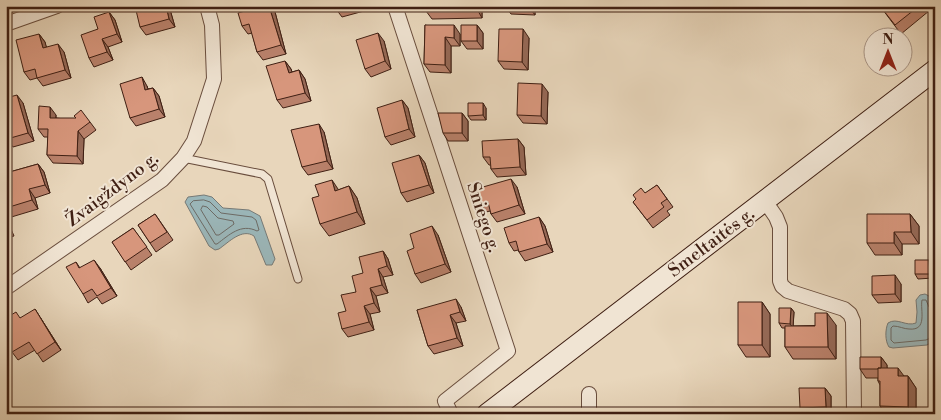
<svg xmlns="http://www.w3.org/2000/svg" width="941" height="420" font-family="'Libre Bodoni',serif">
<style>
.water{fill:#9bb7ba;stroke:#767a77}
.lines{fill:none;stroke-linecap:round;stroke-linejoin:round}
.shore{stroke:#6d6b66;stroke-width:1}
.service-casing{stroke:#694d3d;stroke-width:9}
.minor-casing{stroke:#694d3d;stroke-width:16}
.secondary-casing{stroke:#3f1f13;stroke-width:22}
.service{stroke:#f0e4d3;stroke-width:7}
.minor{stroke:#f0e4d3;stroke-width:14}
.secondary{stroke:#f0e4d3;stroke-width:20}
.wall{fill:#b9816b;stroke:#3f1f13}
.shaded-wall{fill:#966957;stroke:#3f1f13}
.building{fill:#d7967c;stroke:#3f1f13}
.labels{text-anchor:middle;stroke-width:4;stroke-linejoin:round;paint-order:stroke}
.street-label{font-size:18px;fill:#3f1f13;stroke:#f0e4d3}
</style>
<rect width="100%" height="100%" fill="#e8d6bb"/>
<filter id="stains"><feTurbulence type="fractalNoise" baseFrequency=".004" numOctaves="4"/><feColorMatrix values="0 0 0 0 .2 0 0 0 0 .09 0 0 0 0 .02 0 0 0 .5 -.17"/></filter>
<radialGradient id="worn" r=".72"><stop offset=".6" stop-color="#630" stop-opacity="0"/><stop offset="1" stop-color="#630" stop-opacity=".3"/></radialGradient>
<path class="water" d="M204,195L212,197L223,208L249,210L260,216L275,259L272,265H266L254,236C242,228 229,242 219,249L215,250L209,246L185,202L188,197Z
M925,294L929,296L933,303L932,342L927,345L893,348L889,347C885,341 885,330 888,323C897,317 906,327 916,323L917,312L916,300L920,295Z"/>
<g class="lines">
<path class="shore" d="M204,200L210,202L221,213L252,217L256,220L259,230L257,231C241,223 229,235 217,244H215L190,204L193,201Z
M203,206L207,207L218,218L233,221L234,224L219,235H216L201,210Z
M935,308L929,307L926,300H922C920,310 928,331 909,329C904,329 899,326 893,326L891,328V340L894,343L926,340L935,336"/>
<g class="service-casing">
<path id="service" d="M183,158L262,174L268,179L298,279"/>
</g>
<g class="minor-casing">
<path id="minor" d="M395,6L508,351L445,401L451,414
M6,24L57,6
M765,201L776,217L780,227V281L782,286L788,291L844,309L850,314L853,321L854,414
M6,288L162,180L183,158L194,141L214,79L212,25L207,6
M589,394V414"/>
</g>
<g class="secondary-casing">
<path id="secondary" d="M487,414L935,70"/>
</g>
<use href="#service" class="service"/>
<use href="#minor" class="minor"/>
<use href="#secondary" class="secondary"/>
</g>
<path class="wall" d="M169,6L175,27L146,35L140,27Z
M336,6H362L364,11L342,17L336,9Z
M482,6V18L432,19L426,11Z
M505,6H535V15L511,14Z
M880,6H935L901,34Z
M109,12L115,20L122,42L108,47L113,60L94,67L89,58L98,29Z
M275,12L286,54L263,60L257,52L252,33L248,34L242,26Z
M425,25L460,34V46H451V73L430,72L424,64Z
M477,25L483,33V49H467L461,41Z
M39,34L45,42L46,47L64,52L71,78L43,86L37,78L30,80L24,72Z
M529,38L528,70L504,69L498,61Z
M384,41L391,69L371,77L365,69Z
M285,61L291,69L292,72L299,70L305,79L311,101L283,108L277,100Z
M147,86L148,89L153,88L159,96L165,117L136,126L130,118Z
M548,92L547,124L523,123L517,115Z
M402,100L408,108L415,137L391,145L385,137Z
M23,103L34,141L13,147L7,139Z
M486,108V120H471L468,116Z
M462,113L468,121V141H448L443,133Z
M56,115V118L90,122L96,130L84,139L83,164L53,163L47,155L48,137H44L38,129Z
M324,132L333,169L308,175L302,167Z
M518,139L524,147L526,175L497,177L491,169V165H489L483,157Z
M419,155L425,163L434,193L407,202L401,193Z
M38,164L44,172L50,193L35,198L38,209L8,218L6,216V173Z
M657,185L673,207L667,211L670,215L653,228L633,202Z
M349,186L357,198L365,224L329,236L320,224L338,190Z
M517,187L525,214L497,222L491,214L490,211L486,212L481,204Z
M155,214L173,240L156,252L138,225Z
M910,214L919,226V244H902V255H875L867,243Z
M539,217L545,226L553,252L525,261L519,252L518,250L514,251L509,243Z
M9,224L11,229L14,236L6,238V225Z
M133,228L152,255L131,270L112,242Z
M438,235L451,272L421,283L415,274L414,248Z
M383,251L388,259L393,275L383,277L388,293L376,296L380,312L370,314L374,330L348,337L342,329L346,311L356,292L363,273Z
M76,262L80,268H100L117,296L102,304L97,297L88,303L83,294Z
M932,264L933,278L918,279L915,274Z
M901,284V302L878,303L872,295Z
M762,302L770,314V357H746L738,345Z
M461,307L466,321L456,323L463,346L434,354L428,346L417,310Z
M791,308L794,312L793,326L836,325V359H793L785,347V328H782L779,323Z
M40,317L61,350L43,362L35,350L18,360L12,352L20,318Z
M881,357L887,365V368L904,376H908L916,388V414H885L880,406V385L878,381V378H866L860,369Z
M825,388L831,396V414H804L800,408Z"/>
<path class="shaded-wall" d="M166,6H169L175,27L169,19Z
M269,6H270L275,12L286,54L281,45Z
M477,6H482V18L477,9Z
M529,6H535V15L529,7Z
M109,12L115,20L122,42L117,34Z
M454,25L460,34V46L454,38Z
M477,25L483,33V49L477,41Z
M523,29L529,38L528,70L522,62Z
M378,33L384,41L391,69L385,61Z
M39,34L45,42L49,56L43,48Z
M445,37L451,46V73L445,65Z
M102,39L108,47L113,60L107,52Z
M58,44L64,52L71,78L65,70Z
M285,61L291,69L295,81L289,73Z
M299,70L305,79L311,101L305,93Z
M142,77L147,86L151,98L145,90Z
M542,84L548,92L547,124L541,116Z
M153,88L159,96L165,117L159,109Z
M17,95L23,103L34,141L28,133Z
M402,100L408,108L415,137L409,129Z
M483,103L486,108V120L483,115Z
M50,107L56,115L55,126L50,118Z
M462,113L468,121V141L462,133Z
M319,124L324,132L333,169L327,161Z
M78,131L84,139L83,164L77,156Z
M518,139L524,147L526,175L520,167Z
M419,155L425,163L434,193L429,185Z
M38,164L44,172L50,193L45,185Z
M511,179L517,187L525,214L519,205Z
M332,180L340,192L335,191Z
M349,186L357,198L365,224L357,212Z
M29,189L35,198L38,209L32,200Z
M910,214L919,226V244L911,232Z
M539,217L545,226L553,252L547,244Z
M432,226L438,235L451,272L445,264Z
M894,232L902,244V255L894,243Z
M383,251L388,259L393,275L387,266Z
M94,260L100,268L117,296L111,288Z
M929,260L932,264L933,278L930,274Z
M378,269L383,277L388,293L382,285Z
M895,275L901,284V302L895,294Z
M370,288L376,296L380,312L374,303Z
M456,299L461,307L466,321L460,312Z
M762,302L770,314V357L762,345Z
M364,306L370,314L374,330L369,322Z
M791,308L794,312L793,328L790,324Z
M35,309L40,317L61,350L55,342Z
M827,313L836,325V359L828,347Z
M450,315L456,323L463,346L457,338Z
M881,357L887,365V378L881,369Z
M898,368L907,380L898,376Z
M908,376L916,388V414H913L908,407Z
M825,388L831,396V414H830L826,407Z"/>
<path class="building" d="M135,6H166L169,19L140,27Z
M262,6H269L281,45L257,52L249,24L242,26L238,13Z
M336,6H346L336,9Z
M426,6H477V9L426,11Z
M880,6H919L895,25Z
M109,12L117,34L102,39L107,52L89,58L81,35L98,29L94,17Z
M425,25H454V38L445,37V65L424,64Z
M461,25H477V41H461Z
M499,29H523L522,62L498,61Z
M378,33L385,61L365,69L356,40Z
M39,34L43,48L58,44L65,70L37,78L35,69L24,72L16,40Z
M285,61L289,73L299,70L305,93L277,100L266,66Z
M142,77L145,90L153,88L159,109L130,118L120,84Z
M518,83L542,84L541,116L517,115Z
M17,95L28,133L7,139L6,135V98Z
M402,100L409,129L385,137L377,108Z
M468,103H483V115L468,116Z
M39,106L50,107V118H76L74,116L81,110L90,122L78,131L77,156L47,155L48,129H38Z
M438,113H462V133H443Z
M319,124L327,161L302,167L291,130Z
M518,139L520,167L491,169L490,157H483L482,141Z
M419,155L429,185L401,193L392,163Z
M38,164L45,185L29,189L32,200L6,208V173Z
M511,179L519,205L491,214L488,202L481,204L476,189Z
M332,180L335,191L349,186L357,212L320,224L312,198L319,196L315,185Z
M657,185L667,199L661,203L664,207L647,220L633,202L636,199L633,195L641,188L645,193Z
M155,214L167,232L150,243L138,225Z
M867,214H910L911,232H894V243H867Z
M539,217L547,244L519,252L516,241L509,243L504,228Z
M9,224L11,231L6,233V225Z
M432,226L445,264L415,274L407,251L414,248L410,234Z
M133,228L147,247L125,262L112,242Z
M383,251L387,266L378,269L382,285L370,288L374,303L364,306L369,322L342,329L338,313L346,311L341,295L356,292L352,276L363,273L359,257Z
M94,260L111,288L97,296L92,289L83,294L66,267L76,262L79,268Z
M915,260H929L930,274H915Z
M895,275V294L872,295V276Z
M456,299L460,312L450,315L457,338L428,346L417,310Z
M738,302H762V345H738Z
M779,308H791L790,324L779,323Z
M35,309L55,342L37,354L29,342L12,352L6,342V318L16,312L20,318Z
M815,313H827L828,347H785V326H815Z
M860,357H881V368H878V369H860Z
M878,368H898V376H908V407L880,406V381H878Z
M799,388H825L826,407L800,408Z"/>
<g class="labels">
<g class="street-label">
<text transform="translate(112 189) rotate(-37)" y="6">Žvaigždyno g.</text>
<text transform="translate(484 217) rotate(72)" y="6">Sniego g.</text>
<text transform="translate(711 242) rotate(-37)" y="6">Smeltaitės g.</text>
</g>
</g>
<rect width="941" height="420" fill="none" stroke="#e8d6bb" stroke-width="25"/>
<rect x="8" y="8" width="926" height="405" fill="none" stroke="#3f1f13" stroke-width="2.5"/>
<rect x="12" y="12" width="916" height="395" fill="none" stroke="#3f1f13"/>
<g transform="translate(888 52)"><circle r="24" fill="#f0e4d3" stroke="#a99586"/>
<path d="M0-4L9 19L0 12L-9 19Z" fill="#8f2418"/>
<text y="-8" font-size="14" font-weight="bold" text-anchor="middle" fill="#3f1f13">N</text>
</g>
<rect width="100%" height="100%" filter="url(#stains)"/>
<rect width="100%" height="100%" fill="url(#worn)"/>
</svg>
